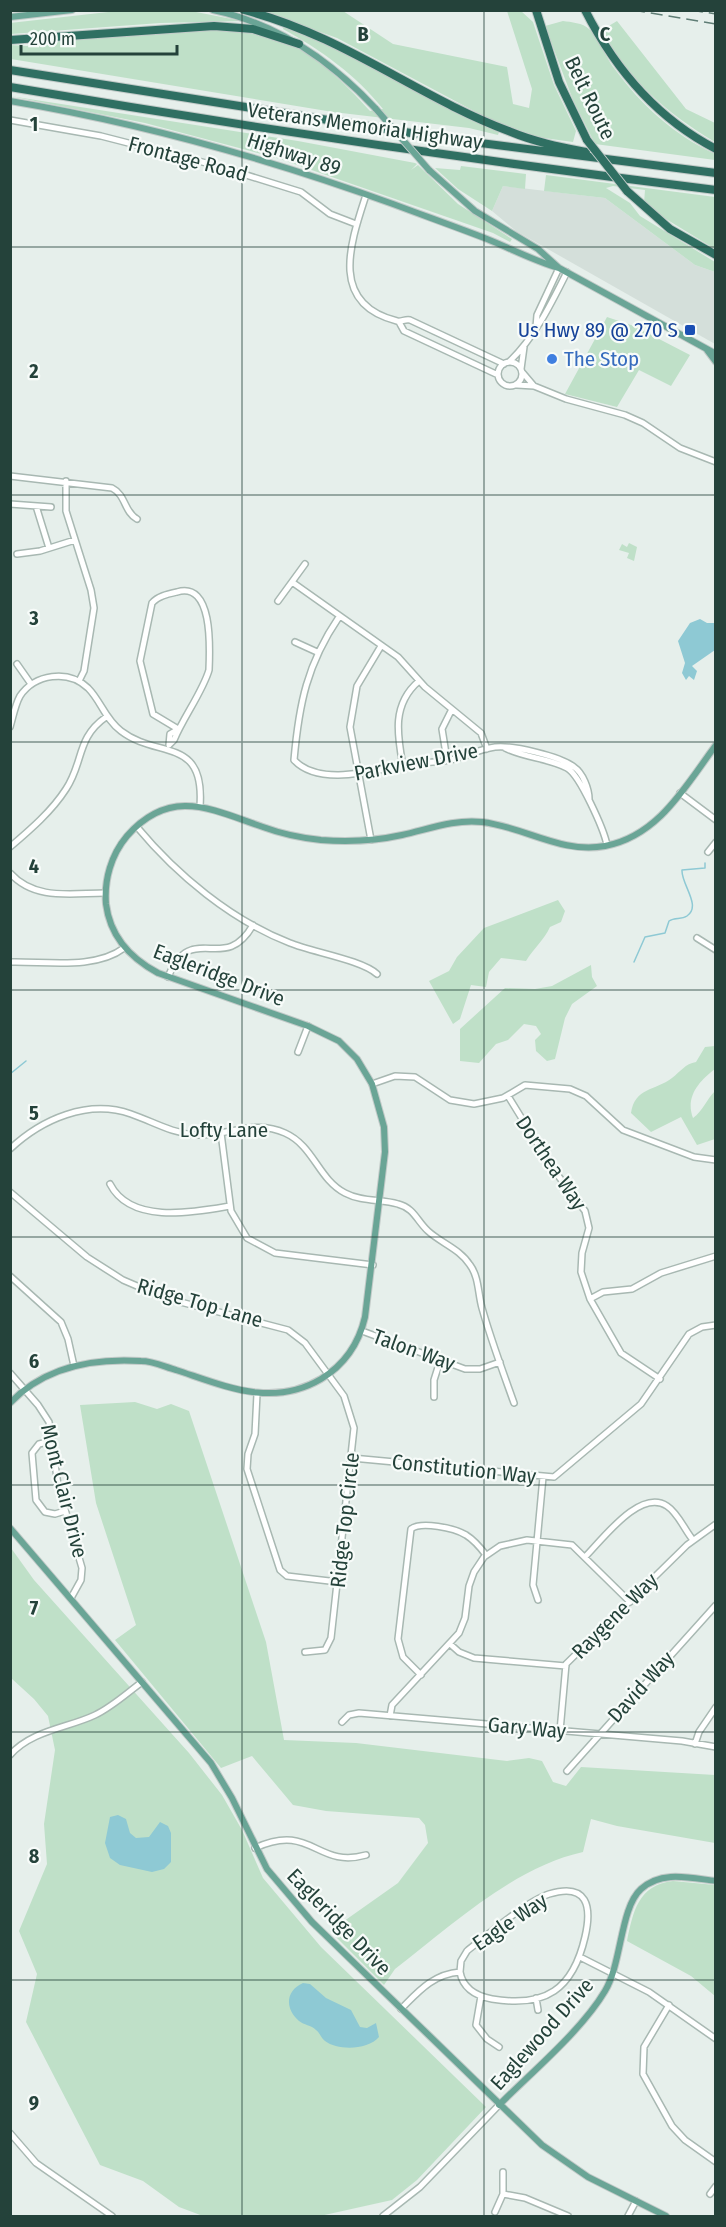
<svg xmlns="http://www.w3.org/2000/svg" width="726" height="2227" font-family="'Fira Sans Condensed',sans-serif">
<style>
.built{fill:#d4dfda}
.green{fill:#bfe0c8}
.water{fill:#8ec9d4}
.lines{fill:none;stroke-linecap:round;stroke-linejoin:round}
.stream{stroke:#8ec9d4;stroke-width:1.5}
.minor-casing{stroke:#a8b8b2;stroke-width:8}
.major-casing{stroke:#c2cac8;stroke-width:8}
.highway-casing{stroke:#c2cac8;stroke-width:10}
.minor{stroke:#fff;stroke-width:5}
.major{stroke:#6aa596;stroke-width:6}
.highway{stroke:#2f6f62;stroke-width:8}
.rail{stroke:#5f7d75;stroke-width:1.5;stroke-dasharray:12 6;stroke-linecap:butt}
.major-bridge-casing{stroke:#c2cac8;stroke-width:8;stroke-linecap:butt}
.highway-bridge-casing{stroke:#c2cac8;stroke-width:10;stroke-linecap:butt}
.major-bridge{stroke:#6aa596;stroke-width:6}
.highway-bridge{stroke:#2f6f62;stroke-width:8}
.grid{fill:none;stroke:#24423a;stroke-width:1.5;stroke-opacity:0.55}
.transit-dot{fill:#1a4fb4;stroke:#f7fbf9;stroke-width:2}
.shop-dot{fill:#3f7fe0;stroke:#f7fbf9;stroke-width:2}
.labels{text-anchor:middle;stroke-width:4.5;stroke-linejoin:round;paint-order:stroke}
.street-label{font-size:21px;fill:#24423a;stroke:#f7fbf9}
.transit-label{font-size:21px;fill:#164399;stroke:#f7fbf9;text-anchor:end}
.shop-label{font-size:21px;fill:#366cbe;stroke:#f7fbf9;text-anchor:start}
.grid-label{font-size:20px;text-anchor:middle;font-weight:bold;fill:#24423a;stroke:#f7fbf9;stroke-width:4.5;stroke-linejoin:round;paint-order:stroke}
</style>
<rect width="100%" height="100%" fill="#e6efeb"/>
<path class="built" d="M503,186L605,198L695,265L715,272V344L516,231L492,211Z"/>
<path class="green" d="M126,10L191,11L242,21L160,23L11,34L10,23Z
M261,11H343L393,44L507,67L513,104L529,108L532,89L507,11H521L533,22L554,85L576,131L573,142L537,137L489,119L337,38Z
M563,21C571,22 583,23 589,29C598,36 606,58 614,68C641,105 674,135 715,154V160L595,144L573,100L545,26Z
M617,21L686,109L715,123V142C668,114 628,80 602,30Z
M284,26L315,37L499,132L498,135L469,128L333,112L11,59L10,45L27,46L37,43C102,37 215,17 275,38C313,52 343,81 370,111L383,109C356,75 321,50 283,29Z
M10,96L298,141L415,163L417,164L411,170L418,165L458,204L512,239L510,242L493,233L280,159L145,123Z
M461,166L526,174L525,189L503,186L492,211L458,189L435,168L460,170Z
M546,175L715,197V249L653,211L644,203L645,190L613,186L606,188L630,203L640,216L715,262V272L695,265L605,198L544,191Z
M607,317L634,326L690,355L671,386L639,370L617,407L565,394Z
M629,543L637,547L634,561L627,558L629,553L619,550L622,544L627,547Z
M558,900L565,911L561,922L550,927C544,940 534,948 526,961L501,958L489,972L486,987L471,985L460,1019L453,1024L429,981L449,971L457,957L484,928Z
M591,965L592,977L597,986L572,1004L565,1018L555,1059L547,1061L536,1051L535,1040L541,1034L536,1026L524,1024L508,1040L496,1044L479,1063L460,1061V1029L505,988L535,989L552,986Z
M715,1046V1069C699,1081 685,1097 693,1118C703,1111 706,1100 715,1091V1139L697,1145L681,1117L651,1132L631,1113C635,1087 655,1091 672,1078C681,1071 685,1064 696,1062L705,1047Z
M135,1402L157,1409L171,1404L189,1411L266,1642L284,1740L356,1743L507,1761L529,1758L542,1761L553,1782L566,1786L581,1767L715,1775V1843L617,1826L591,1819L583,1852C514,1867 451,1926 395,1969L384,1985L330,1931L398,1883L428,1843L425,1825L419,1818L326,1811L293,1805L252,1756L221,1768L115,1640L136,1625L96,1503L80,1405Z
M11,1548L34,1580L189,1753L222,1795L242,1830L263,1878L321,1947L486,2107L417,2180L392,2200L320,2216H203L179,2207L143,2181L100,2165L26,2022L37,1974L19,1931L47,1864L44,1824L55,1750L48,1716L34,1699L11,1678Z
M673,1881L715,1885V1996L691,1976L627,1941C633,1912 638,1885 673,1881Z"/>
<path class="water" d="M700,619L707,623H715V650L692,666L697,671L694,680L689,676L686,680L682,673L685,663L678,641L690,623Z
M118,1815L126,1819L130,1833L136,1838L149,1837L160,1822L168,1826L171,1833V1862L164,1869L152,1872L120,1865L110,1858L105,1843L110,1817Z
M303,1983L310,1984L326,1998L351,2010L360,2027L367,2028L376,2023L379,2037C368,2050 338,2051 325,2041C321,2038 320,2033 316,2030C311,2025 304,2025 299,2021C285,2009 285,1991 303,1983Z"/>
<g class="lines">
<path class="stream" d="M634,962L645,937L665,933L669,921C675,917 681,920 687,916C702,906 681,884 682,870L705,868V863
M10,1074L26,1061"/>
<g class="minor-casing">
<path id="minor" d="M10,120L101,136L214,165L301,192L330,214L356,224
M366,195C350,244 329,304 397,321C401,322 405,319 410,320L504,364
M399,322L404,331L498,375
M536,327L537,315L559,268
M498 374a12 12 0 1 1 24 0a12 12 0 1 1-24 0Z
M509,362C535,337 551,304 567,272
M521,369L524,347
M523,373L534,386
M517,385L534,386L566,399L625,415L643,423L680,448L716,462
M10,476L112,488C126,495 124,512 137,519
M66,481V511L91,590L94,608L84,671L79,681
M10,504L51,507
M36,506L49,548
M17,554L40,551L75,540
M292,582L398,657L425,687L481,733L487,749
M278,601L305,564
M339,617C307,664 299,704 294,760C320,788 378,769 409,764C424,762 440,763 455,759C468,755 481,749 495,747C512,745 560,756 574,767C583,773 589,789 589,799
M295,642L317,652
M17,664L31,684
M10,727C13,717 15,705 20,696C35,674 68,669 88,688C101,701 105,719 121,731C157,759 205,736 200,806
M170,744L174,740C183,718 203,691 209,670C210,647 213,581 177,592C168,594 158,596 152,603L140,661L153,714L178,729
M169,745L170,734L177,730
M505,748C525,758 548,758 567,768C580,775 604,830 607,845
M447,760L442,729L451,711
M403,766C397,734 392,704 419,681
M680,793L716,820
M137,827C177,875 231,920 290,943C312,952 362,960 377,974
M371,840L350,727L357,686L381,646
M10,847C30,830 52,811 66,789C84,762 76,738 106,717
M708,852L716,842
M10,873C35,901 72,893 105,893
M697,938L716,950
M10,962C46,961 95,970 124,948
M168,977C192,919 224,976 253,925
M298,1052L308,1026
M372,1084L395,1076L415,1077L450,1100L474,1104L503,1098L525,1085L570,1089L586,1096L623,1130L694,1157L716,1160
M508,1096L553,1169L585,1211L589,1228L582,1253L581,1272L590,1299L621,1353L660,1379
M221,1133L231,1211L247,1238L275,1253L373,1265
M10,1149C42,1119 88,1099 131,1114C154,1122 171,1133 196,1135C227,1136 255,1119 285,1133C314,1146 318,1179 345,1193C362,1202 381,1199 398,1204C414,1208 417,1221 428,1231C441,1243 460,1249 470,1265C479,1277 478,1294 482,1308C491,1340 503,1372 514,1403
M110,1184C131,1225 195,1212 230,1206
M10,1192L87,1257L123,1280L165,1298L288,1330L305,1343L344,1396L354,1428L331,1638L325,1650L305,1652
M10,1276L61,1322L68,1339L74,1366
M590,1299L603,1292L632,1289L661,1273L716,1256
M362,1331L465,1369H480L500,1362
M10,1373L38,1405L49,1422L58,1485L82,1568L81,1580L71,1598
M257,1394L255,1434L248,1454L247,1469L280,1570L287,1576L338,1582
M434,1397V1380L440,1361
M52,1441L39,1444L32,1453L36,1500L45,1512L55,1514L65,1511
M352,1458L554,1477L641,1404L689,1334L702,1327L716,1325
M585,1557C603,1539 640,1488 667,1506C678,1513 684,1529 693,1540
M538,1600L533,1585L543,1477
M450,1644L459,1652L474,1658L566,1666
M421,1675L403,1657L398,1639L411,1529C421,1521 454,1528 466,1535C474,1540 480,1547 486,1555
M390,1716L392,1705L459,1633L465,1618L469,1586L474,1572L484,1557L500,1546L527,1540L572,1545L630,1602
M342,1722L349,1715L359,1713L682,1741L716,1747
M560,1731L566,1664L687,1545L716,1524
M695,1744L699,1732L716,1707
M10,1755C32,1730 68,1728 95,1715C112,1707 127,1693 142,1682
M567,1771L716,1605
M255,1848C312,1822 316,1869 366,1855
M580,1957L649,1992L716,2039
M481,1996L476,2025L487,2039L499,2047
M536,1998L538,2010
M669,2005L644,2047L643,2074L672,2126L685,2140L716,2162
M401,2009C418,1992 433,1974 460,1972L461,1961L467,1951C487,1935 527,1901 549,1894C588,1882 592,1907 585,1937C573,1989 546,2008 492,1999C476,1996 463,1989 460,1972
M10,2133L36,2163L112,2216
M503,2194L525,2198L568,2216
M710,2194L716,2186
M495,2212L503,2194V2172
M383,2216L420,2187L499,2105
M628,2216L636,2201"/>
</g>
<g class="major-casing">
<path id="major" d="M213,10C279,24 331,61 376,109
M10,17L72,10
M10,101C141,123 269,159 393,204C425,216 456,227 487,239C512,249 534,261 559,268
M429,170L475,211L538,249L559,268L716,354
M707,350L716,362
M10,1403C44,1367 92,1358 141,1361C153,1361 165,1367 176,1370C225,1386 272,1408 321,1379C344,1365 359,1343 365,1317L385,1152L384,1127L372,1084L357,1059L339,1041L308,1026L158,973C130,958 110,936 106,904C104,880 111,855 127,836C171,786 213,810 263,827C282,834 301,838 321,840C348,842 375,841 402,835C429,829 454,819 482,822C525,827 561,854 605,846C659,836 686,785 716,745
M10,1528L211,1763L232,1798L267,1869L312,1922L542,2145L588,2177L666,2216
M499,2105C532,2072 582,2030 605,1991C622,1963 620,1908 641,1889C662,1870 690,1878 716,1881"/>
</g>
<g class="highway-casing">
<path id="highway" d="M244,10C345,36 417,97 511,132C535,142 561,147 586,152
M536,10L559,82L587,140
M585,10C615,69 656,118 716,149
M10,40L214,26L253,29L299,44
M10,70L449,139L716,173
M10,87C245,127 479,161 716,190
M627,191L670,229L716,255"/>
</g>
<use href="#minor" class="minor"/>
<use href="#major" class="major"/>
<use href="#highway" class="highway"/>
<path class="rail" d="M633,10L716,24
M691,10L716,14"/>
<g class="major-bridge-casing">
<path id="major-bridge" d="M376,109L429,170"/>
</g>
<g class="highway-bridge-casing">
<path id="highway-bridge" d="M587,140L627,191"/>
</g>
<use href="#major-bridge" class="major-bridge"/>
<use href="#highway-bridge" class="highway-bridge"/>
</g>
<path class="grid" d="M242,10V2216M484,10V2216M10,247H716M10,495H716M10,742H716M10,990H716M10,1237H716M10,1485H716M10,1732H716M10,1980H716"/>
<rect class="transit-dot" x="684" y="324" width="12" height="12" rx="3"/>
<circle class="shop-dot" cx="552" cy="359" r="6"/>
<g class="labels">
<g class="street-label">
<text transform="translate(590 98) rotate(64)" y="7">Belt Route</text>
<text transform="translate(365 126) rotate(8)" y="7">Veterans Memorial Highway</text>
<text transform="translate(294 154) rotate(18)" y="7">Highway 89</text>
<text transform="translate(188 159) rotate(15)" y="7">Frontage Road</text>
<text transform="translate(416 762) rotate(-11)" y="7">Parkview Drive</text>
<text transform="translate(219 975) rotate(21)" y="7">Eagleridge Drive</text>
<text x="224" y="1137">Lofty Lane</text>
<text transform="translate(551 1163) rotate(56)" y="7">Dorthea Way</text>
<text transform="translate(200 1303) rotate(16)" y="7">Ridge Top Lane</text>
<text transform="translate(414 1350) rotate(20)" y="7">Talon Way</text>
<text transform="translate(464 1469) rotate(6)" y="7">Constitution Way</text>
<text transform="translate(64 1491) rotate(76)" y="7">Mont Clair Drive</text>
<text transform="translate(345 1520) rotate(-84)" y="7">Ridge Top Circle</text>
<text transform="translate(615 1616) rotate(-45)" y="7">Raygene Way</text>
<text transform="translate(641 1687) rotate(-48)" y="7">David Way</text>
<text transform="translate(527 1728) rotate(5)" y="7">Gary Way</text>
<text transform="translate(339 1922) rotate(46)" y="7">Eagleridge Drive</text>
<text transform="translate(510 1922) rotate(-34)" y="7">Eagle Way</text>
<text transform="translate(542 2034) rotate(-48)" y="7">Eaglewood Drive</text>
</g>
<g class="transit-label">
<text x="678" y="337">Us Hwy 89 @ 270 S</text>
</g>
<g class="shop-label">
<text x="564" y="366">The Stop</text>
</g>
</g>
<g class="grid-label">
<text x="363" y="41">B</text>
<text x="605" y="41">C</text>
<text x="34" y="131">1</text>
<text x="34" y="378">2</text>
<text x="34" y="625">3</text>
<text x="34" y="873">4</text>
<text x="34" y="1120">5</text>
<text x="34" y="1368">6</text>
<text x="34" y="1615">7</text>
<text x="34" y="1863">8</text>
<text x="34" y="2110">9</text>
</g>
<rect width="726" height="2227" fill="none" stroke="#24423a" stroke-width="24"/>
<path d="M21 45v9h156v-9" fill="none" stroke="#24423a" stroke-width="3"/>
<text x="30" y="45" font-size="18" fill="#24423a" stroke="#f7fbf9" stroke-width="4.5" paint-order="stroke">200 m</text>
</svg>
